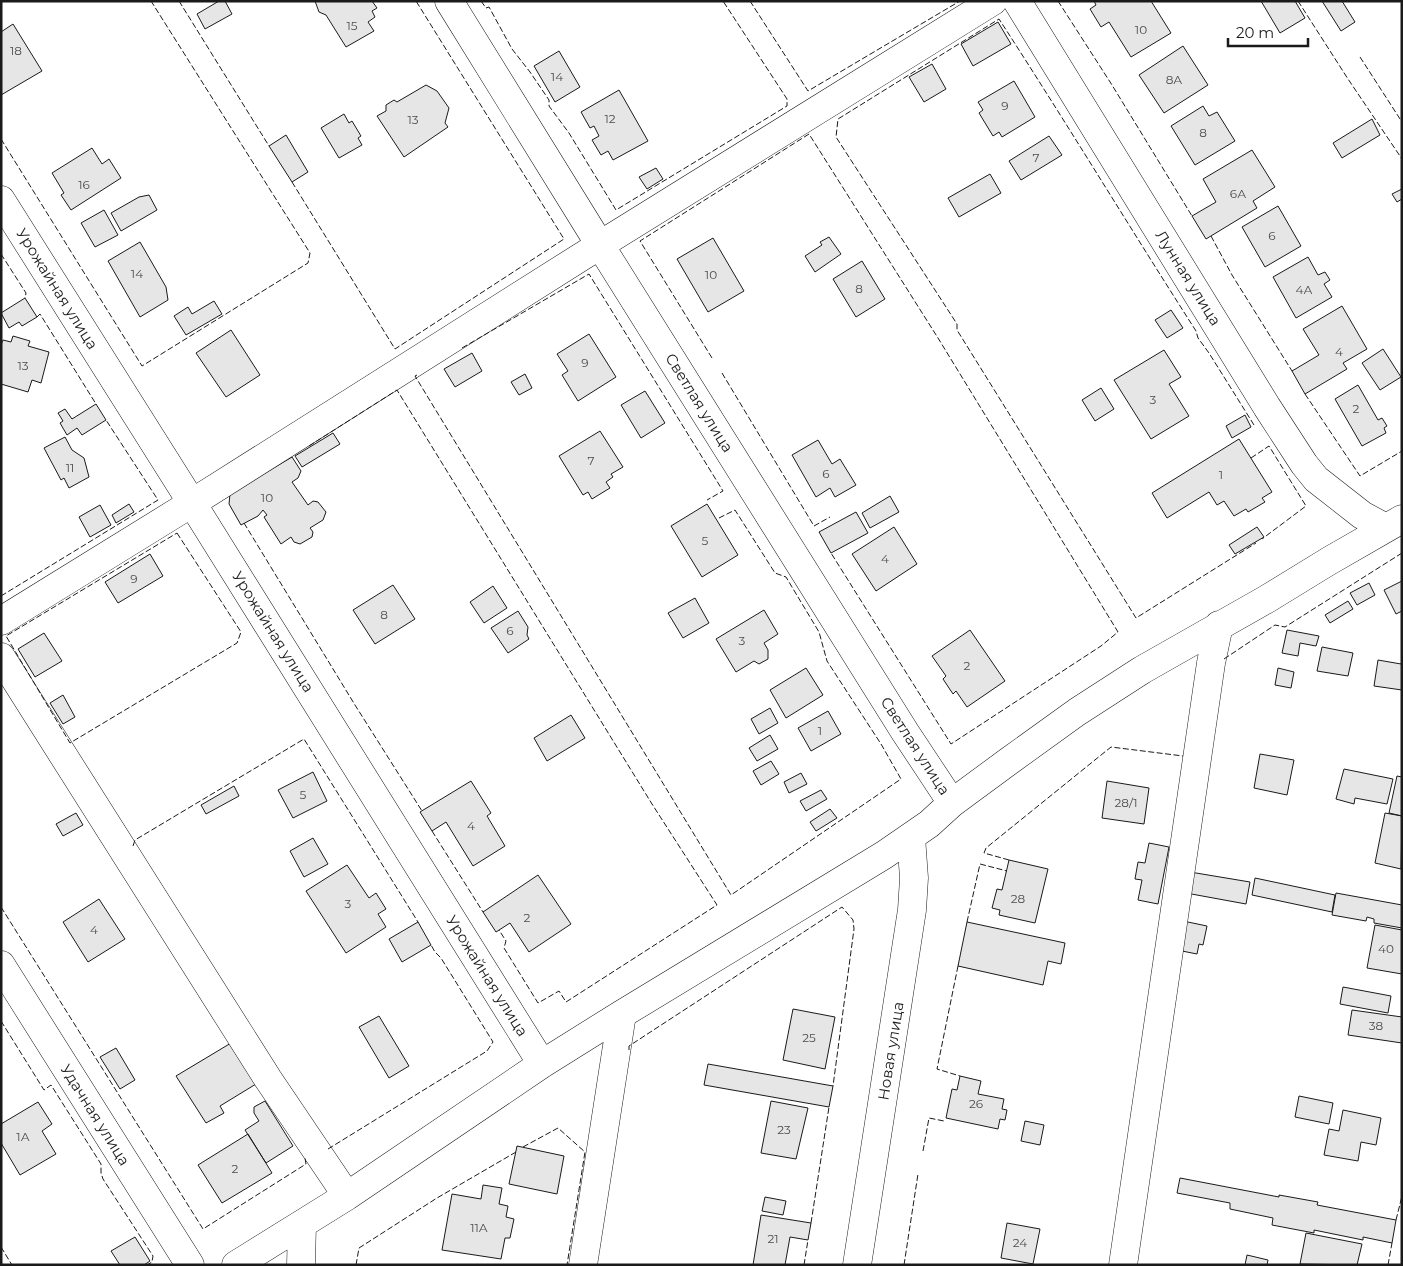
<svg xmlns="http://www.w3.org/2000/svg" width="1403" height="1266" font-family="Montserrat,sans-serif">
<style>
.building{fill:#e6e6e6;stroke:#1a1a1a}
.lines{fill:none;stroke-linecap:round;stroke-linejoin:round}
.minor-casing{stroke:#1a1a1a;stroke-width:29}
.minor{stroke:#fff;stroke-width:28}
.fence{stroke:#1a1a1a;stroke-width:1;stroke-dasharray:6 2.5;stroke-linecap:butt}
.labels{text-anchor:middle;stroke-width:4;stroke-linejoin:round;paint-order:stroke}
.number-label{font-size:12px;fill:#4d4d4d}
.street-label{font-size:15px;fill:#1a1a1a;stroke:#fff}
</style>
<rect width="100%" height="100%" fill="#fff"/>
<path class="building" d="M219,1H225L232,14L205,29L197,14Z
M315,1H372L377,8L372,11L375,17L368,22L374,31L346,47L326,15L319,12Z
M1094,1H1151L1171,33L1131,57L1109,22L1101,27L1090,9L1096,5Z
M1261,1H1295L1305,18L1280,33Z
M1322,1H1342L1355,22L1341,31Z
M998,22L1011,44L973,66L961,44Z
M13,24L42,71L1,95V32Z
M1183,46L1208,85L1164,113L1139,75Z
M559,51L580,87L555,102L534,66Z
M932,64L946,89L924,102L909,77Z
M1014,81L1035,117L1002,137L999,132L993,136L979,113L983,110L978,102Z
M426,85L437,91L449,108L445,123L448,127L404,157L377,116L386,111V105L394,100L397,102Z
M619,90L648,141L613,160L608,151L601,155L592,140L599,136L594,126L590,128L581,112Z
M1203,106L1209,116L1217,112L1235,141L1195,165L1171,126Z
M344,114L349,123L352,121L361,136L358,138L362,145L339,158L321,128Z
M1372,119L1380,135L1342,158L1333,143Z
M286,135L308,172L292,182L269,146Z
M1049,136L1062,155L1021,180L1009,161Z
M92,148L102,164L109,159L121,178L71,210L61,195L64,193L52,173Z
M1252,150L1275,187L1253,201L1257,208L1206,239L1192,216L1216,202L1203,179Z
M656,168L663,179L647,189L639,177Z
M990,174L1001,193L959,217L948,198Z
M1402,189V199L1397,202L1392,194Z
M149,195L157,210L121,231L111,213L139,197Z
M1278,206L1301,246L1265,267L1242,227Z
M104,210L118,235L95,247L81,223Z
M829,237L841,254L815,272L805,256L822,245L820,242Z
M713,238L744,291L708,312L677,259Z
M140,242L166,287L168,300L140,317L108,261Z
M1308,257L1318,275L1325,272L1330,280L1324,284L1332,297L1296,318L1273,277Z
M862,261L885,299L856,317L833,279Z
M25,298L37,317L22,326L19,322L9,328L1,313Z
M214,301L222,314L186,335L174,316L188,307L192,314Z
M1342,306L1367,349L1343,363L1347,369L1305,394L1292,371L1319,355L1303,329Z
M1171,310L1183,328L1167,338L1155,320Z
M231,330L260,375L226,397L196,353Z
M589,334L616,377L578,401L562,375L568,371L557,354Z
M13,336L30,341L28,346L49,352L41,383L32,380L28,392L1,384V345L3,340L11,342Z
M1383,349L1401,377L1380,390L1362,363Z
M1164,350L1181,377L1169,384L1189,416L1151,439L1114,380Z
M472,353L482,371L455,387L444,369Z
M525,374L532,388L519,395L511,382Z
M1358,385L1378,420L1382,418L1387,426L1384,428L1386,433L1362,446L1335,399Z
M1101,388L1114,409L1095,421L1082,400Z
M645,391L665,423L641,438L621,405Z
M96,404L106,420L82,435L77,428L67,435L60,423L63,421L58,413L65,409L72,419Z
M1245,415L1251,427L1232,438L1226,426Z
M600,431L623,467L611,474L613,477L606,482L610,488L592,499L588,492L583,495L559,456Z
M333,433L340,444L302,467L295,456Z
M65,437L72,450L84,458L89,477L69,488L64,478L61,480L44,448Z
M1239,439L1272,492L1262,498L1265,502L1248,512L1246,509L1234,516L1224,501L1217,505L1209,492L1167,518L1152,493Z
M818,440L832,464L840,459L856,485L835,497L830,488L816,497L792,455Z
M292,457L301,471L298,478L292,482L308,505L313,501L318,502L326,512L323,520L310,528L313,532L312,537L300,544L294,542L291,537L281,544L264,517L267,515L263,510L258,516L241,525L229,504L230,494Z
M890,496L899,512L870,528L862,513Z
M129,504L134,512L116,523L112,515Z
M707,504L738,555L702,577L671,526Z
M100,505L111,525L90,537L79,517Z
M856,512L868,533L831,553L819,532Z
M894,527L917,564L876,591L852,554Z
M1257,527L1264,537L1235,554L1229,545Z
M150,554L163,576L118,603L105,582Z
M1402,581V611L1396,614L1384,590Z
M1369,583L1375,595L1357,605L1350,593Z
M393,585L415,619L375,644L353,610Z
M493,586L507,608L484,623L470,602Z
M695,598L709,623L683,638L668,613Z
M1348,601L1353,609L1330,623L1325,615Z
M764,610L778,634L764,643L768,650V659L759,664L754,661L736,672L716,639Z
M518,611L528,627L527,635L529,639L508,653L491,628Z
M970,630L1005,681L967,707L956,691L953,694L943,679L946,676L932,656Z
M1287,630L1319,636L1316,646L1300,643L1298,656L1282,653Z
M44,633L62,661L35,677L18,649Z
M1322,647L1353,653L1348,676L1317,671Z
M1378,660L1401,664L1402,661V690L1374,686Z
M806,668L823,695L786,718L770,690Z
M1278,668L1294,672L1291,688L1275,685Z
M63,695L75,717L63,724L50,703Z
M770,708L778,723L759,734L751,719Z
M828,711L841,734L811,751L798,728Z
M571,715L585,738L547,761L534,738Z
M770,735L778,749L757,761L749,748Z
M1260,754L1294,760L1287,795L1254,788Z
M771,761L779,774L761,785L753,771Z
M1344,769L1393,779L1387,804L1355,798L1354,804L1336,799Z
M313,772L327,801L293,818L278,790Z
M801,773L807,784L789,793L784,782Z
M1397,776L1402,777V816L1389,813Z
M471,781L491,813L487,816L505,846L473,866L446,822L432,831L420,812Z
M1107,781L1149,788L1144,824L1102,818Z
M234,786L239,796L206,814L201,805Z
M821,790L827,799L806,811L800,801Z
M830,809L837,818L816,831L810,822Z
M76,813L83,825L63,836L56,824Z
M1385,813L1402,816L1401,869L1375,863Z
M313,838L328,864L304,877L290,851Z
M1149,843L1169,847L1158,904L1138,900L1142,880L1135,879L1138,862L1145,863Z
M1009,860L1048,869L1035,923L999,915L1000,910L992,908L997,889L1002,890Z
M347,865L369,898L376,893L386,909L378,914L386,927L346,953L306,891Z
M1190,872L1250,882L1246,904L1186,893Z
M538,875L571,924L529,952L510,923L496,932L483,912Z
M1255,878L1335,895L1332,912L1252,895Z
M1336,893L1402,905V928L1374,923V919L1367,917L1366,921L1332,915Z
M99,899L125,939L88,962L63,922Z
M1183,921L1207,926L1203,945L1199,944L1197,954L1177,950Z
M418,922L431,945L402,962L389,939Z
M967,922L1065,943L1061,964L1048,961L1043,985L958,966Z
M1375,925L1402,930V974L1367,968Z
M1343,987L1391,996L1388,1013L1340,1004Z
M793,1009L835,1017L825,1069L783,1060Z
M1352,1010L1402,1017V1043L1348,1035Z
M379,1016L409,1066L389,1078L359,1027Z
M231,1043L256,1084L220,1106L224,1113L206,1123L176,1076Z
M116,1048L135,1080L120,1089L100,1057Z
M708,1064L833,1086L829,1107L704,1085Z
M960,1076L981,1081L978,1094L1004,1099L1002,1109L1007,1110L1005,1120L1000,1119L998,1129L946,1118L952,1089L957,1090Z
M1299,1096L1333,1103L1329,1124L1295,1117Z
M265,1101L293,1146L266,1163L245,1130L259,1121L254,1113V1107Z
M771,1101L808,1108L796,1159L761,1153Z
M38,1102L52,1124L42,1131L56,1154L20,1175L1,1143V1124Z
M1343,1110L1381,1118L1376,1145L1361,1142L1358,1161L1324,1155L1329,1129L1339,1131Z
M1025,1121L1044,1125L1040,1145L1021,1141Z
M248,1134L272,1173L222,1203L198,1165Z
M517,1146L564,1156L557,1194L509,1184Z
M1180,1178L1279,1197V1195L1318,1202L1317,1205L1396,1220L1392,1243L1363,1237V1240L1314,1230V1233L1272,1225L1273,1218L1230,1209V1203L1177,1193Z
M483,1185L502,1188L499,1204L508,1206L506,1217L514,1219L510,1238H505L501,1259L442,1250L452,1194L481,1199Z
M765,1197L786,1201L783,1215L762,1211Z
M761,1215L811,1223L808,1240L790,1237L785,1265H753Z
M1007,1223L1040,1229L1033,1264L1001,1258Z
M1306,1233L1362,1244L1357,1265L1300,1264Z
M135,1237L150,1261L144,1265H120L111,1251Z
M1247,1255L1268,1260L1267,1265H1245Z"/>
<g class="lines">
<g class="minor-casing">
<path id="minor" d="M449,1L600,245L905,732L952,803
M1017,1L1267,407L1304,464L1316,479L1362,515L1386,528
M1,200L192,503L542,1064
M1,621L192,503L600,245L993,1
M1,657L268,1079L347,1196
M1,965L190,1265
M236,1265L347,1196L542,1064L622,1014L884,855L929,824L952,803L1009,761L1077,712L1142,670L1267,599L1329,561L1402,519
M301,1265L302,1224
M583,1265L622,1014
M857,1265L912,910L914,878L911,837
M1123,1265L1211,663L1219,625"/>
</g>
<use href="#minor" class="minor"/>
<path class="fence" d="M179,1L269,146
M481,1L486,8L489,7L512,49L530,72L549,100V106L569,133L616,210L787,106V99L723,1
M750,1L808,91L960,1
M1058,1L1112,85L1192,216
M1298,1L1348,79L1402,159
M1360,57L1402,122
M1,139L142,366L308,263L310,253L151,1
M292,182L395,349L564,239L416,1
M1211,236L1232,275L1292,371
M1,254L26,293L25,298
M37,317L40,314L96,404
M462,348L589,274L723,491L707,500
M712,358L640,241L809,134L938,338L1118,632L1101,646L951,744L831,553
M722,373L814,526L830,517
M417,375L415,376L731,895L901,779L881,744L827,661L819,632L786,577L775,573L735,510L717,519
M1305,394L1360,476L1402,451
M1254,425L1209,353L1198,338L1196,331C1130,228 1066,122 999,19L838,119L836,137L957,324V330L1136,618L1256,543
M309,446L397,390L652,804L717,905L566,1002L559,991L538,1003L504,948L506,941L499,930
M1251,458L1269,446L1306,506L1262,539
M244,523L355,705L422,811
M177,533L241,632L237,643L70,743L6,636Z
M1,596L158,500L106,420
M1224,659L1275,625L1285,627L1402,553
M432,831L483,912
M133,846L135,840L304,739L418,922
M1009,860L984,853L986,848L1111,747L1183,756
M1,907L203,1229L306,1164L305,1158
M967,922L980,864L1007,871
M958,966L937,1069L960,1076
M1,1021L44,1090L51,1085L101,1164V1173L103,1179L153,1256L152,1262L147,1265
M629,1050V1046L842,907L853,920L854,929L833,1086
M523,1147L558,1128L585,1152L567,1265
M328,1149L487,1051L493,1042L441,958L435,952L431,945
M923,1151L929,1118L944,1121
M1396,1220L1402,1196
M811,1223L829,1107
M1,1247L12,1265
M356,1265L359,1248L437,1198L516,1152
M804,1265L808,1240
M904,1265L918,1174
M1388,1265L1392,1243"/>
</g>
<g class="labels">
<g class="number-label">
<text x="352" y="30">15</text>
<text x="1141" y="34">10</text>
<text x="16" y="55">18</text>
<text x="557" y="81">14</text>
<text x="1174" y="84">8А</text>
<text x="1005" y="110">9</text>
<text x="610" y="123">12</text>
<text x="413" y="124">13</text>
<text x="1203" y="137">8</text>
<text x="1036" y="162">7</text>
<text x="84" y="189">16</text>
<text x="1238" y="198">6А</text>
<text x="1272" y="240">6</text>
<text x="137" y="278">14</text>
<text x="711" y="279">10</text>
<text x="859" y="293">8</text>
<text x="1304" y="294">4А</text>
<text x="1339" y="356">4</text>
<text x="585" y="367">9</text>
<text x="23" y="370">13</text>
<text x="1153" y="404">3</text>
<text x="1356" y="413">2</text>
<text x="591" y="465">7</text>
<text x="70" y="472">11</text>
<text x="826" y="478">6</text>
<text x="1221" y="479">1</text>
<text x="267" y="502">10</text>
<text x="705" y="545">5</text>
<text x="885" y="563">4</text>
<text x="134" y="583">9</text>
<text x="384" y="619">8</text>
<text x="510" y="635">6</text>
<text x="742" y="645">3</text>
<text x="967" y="670">2</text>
<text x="820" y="735">1</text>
<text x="303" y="799">5</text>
<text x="1126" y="807">28/1</text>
<text x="471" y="830">4</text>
<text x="1018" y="903">28</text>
<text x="348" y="908">3</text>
<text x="527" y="922">2</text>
<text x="94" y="934">4</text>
<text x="1386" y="953">40</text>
<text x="1376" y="1030">38</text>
<text x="809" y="1042">25</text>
<text x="976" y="1108">26</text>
<text x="784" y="1134">23</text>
<text x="23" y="1141">1А</text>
<text x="235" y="1173">2</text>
<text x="479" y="1232">11А</text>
<text x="773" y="1243">21</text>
<text x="1020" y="1247">24</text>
</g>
<g class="street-label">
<text transform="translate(1188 278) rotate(58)" y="5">Лунная улица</text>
<text transform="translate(57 289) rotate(58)" y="5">Урожайная улица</text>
<text transform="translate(699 403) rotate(58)" y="5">Светлая улица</text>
<text transform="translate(273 632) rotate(58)" y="5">Урожайная улица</text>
<text transform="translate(915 746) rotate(57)" y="5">Светлая улица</text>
<text transform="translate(487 976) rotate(58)" y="5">Урожайная улица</text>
<text transform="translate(891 1051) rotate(-81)" y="5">Новая улица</text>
<text transform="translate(95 1115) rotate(58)" y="5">Удачная улица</text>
</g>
</g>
<rect width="1403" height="1266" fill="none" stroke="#1a1a1a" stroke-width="5"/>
<path d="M1228 38v8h80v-8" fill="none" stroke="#1a1a1a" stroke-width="2.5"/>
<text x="1236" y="38" font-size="15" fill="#1a1a1a" stroke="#ffffff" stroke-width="4" paint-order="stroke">20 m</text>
</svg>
